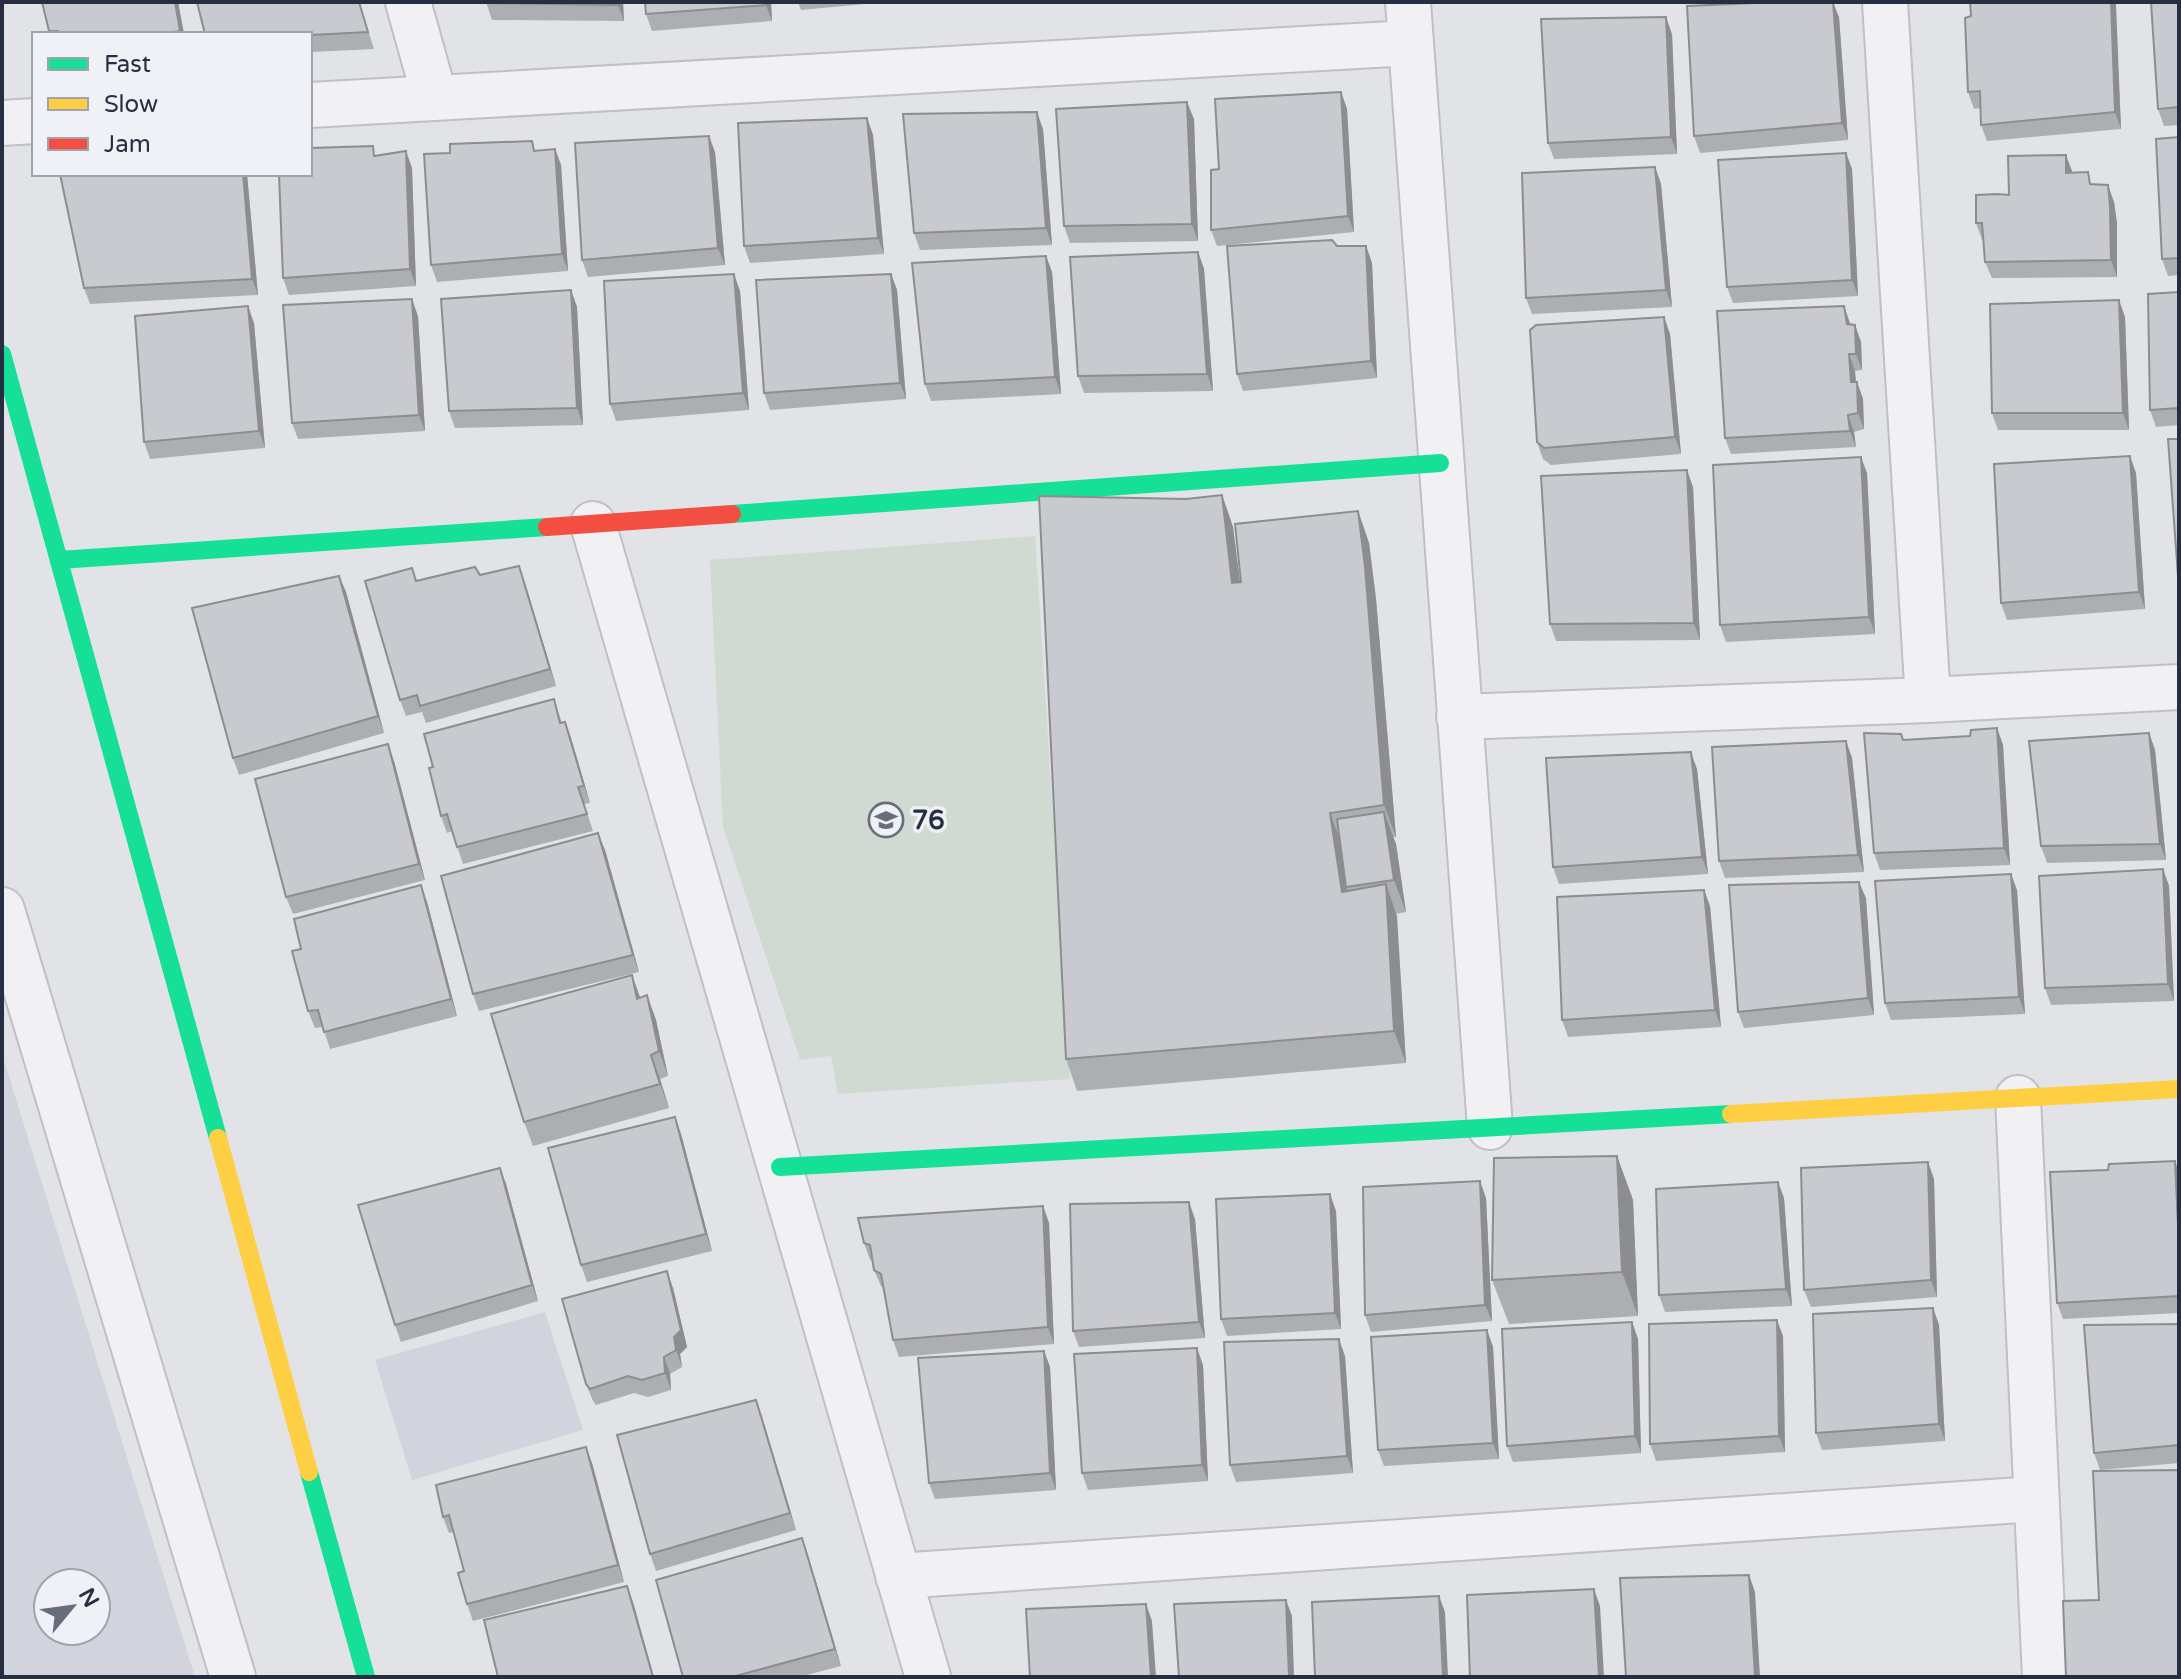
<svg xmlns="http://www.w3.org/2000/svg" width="2181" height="1679" font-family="'Varela Round',sans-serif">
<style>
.built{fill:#d1d4dc;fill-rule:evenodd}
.green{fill:#d0dad2}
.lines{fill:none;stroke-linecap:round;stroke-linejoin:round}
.street-casing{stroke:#bec0c5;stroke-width:48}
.street{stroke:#f1f1f3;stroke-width:44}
.fast{stroke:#16e098;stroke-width:18}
.slow{stroke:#ffcf43;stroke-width:18}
.jam{stroke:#f24e42;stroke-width:18}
.wall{fill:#acaeb2}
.shaded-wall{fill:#8c8d91}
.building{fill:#c8cacf;stroke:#8c8d91;stroke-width:2}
.labels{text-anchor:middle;stroke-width:7;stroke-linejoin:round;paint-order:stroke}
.poi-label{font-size:26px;font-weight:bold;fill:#272e41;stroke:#eff1f6;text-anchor:start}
</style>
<rect width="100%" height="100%" fill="#e1e3e7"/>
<path class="built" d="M2,1054L195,1677H2ZM48,1583H96V1631H48Z
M545,1312L583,1430L412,1480L375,1360Z"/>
<path class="green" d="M1035,536L1070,1079L838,1094L831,1056L800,1060L723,827L710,560Z"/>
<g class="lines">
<g class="street-casing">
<path id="street" d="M408,2L435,98
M1408,2L1490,1127
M1885,2L1928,700
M310,105L1410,43
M2,123L34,121
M593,524L928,1677
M1459,717L1928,700L2179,687
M2,910L233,1677
M2018,1098L2045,1677
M898,1576L2036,1499"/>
</g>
<use href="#street" class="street"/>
<path class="fast" d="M2,354L218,1138
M732,514L1440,463
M59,560L547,527
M780,1167L1731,1114
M309,1472L366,1677"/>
<path class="slow" d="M1731,1114L2179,1089
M218,1138L309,1472"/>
<path class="jam" d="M547,527L732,514"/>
</g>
<path class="wall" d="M42,2H178L184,34H50Z
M197,2H359L374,49L310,52V34Z
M486,2H623L624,21L492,20Z
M771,2L772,21L652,31L646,14Z
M798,2H886L801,10Z
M986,2H1014L986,3Z
M1970,2H2115L2121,129L1987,141L1981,125L1980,108L1974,109L1968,92L1971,16Z
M2179,2V125L2164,126L2158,109Z
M1839,17L1848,140L1700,153L1694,136Z
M1672,34L1677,154L1554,159L1548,143Z
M1341,92L1347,109L1354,232L1217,246L1211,230L1219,169Z
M867,118L873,135L884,254L750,263L744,246Z
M1194,119L1198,241L1070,243L1064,226Z
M1043,129L1052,245L920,250L914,233Z
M2179,137V275L2168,276L2162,259Z
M555,149L561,165L568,271L437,282L431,265L535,151Z
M715,152L725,265L588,277L582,260Z
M1846,153L1852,169L1858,296L1733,303L1727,287Z
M376,156L412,168L416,286L289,295L283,278Z
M1655,167L1661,184L1672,307L1532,314L1526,298Z
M2072,173L2093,185L2114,202L2117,223V277L1992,278L1985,262L1984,240H1982L1976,223L2009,195Z
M247,174L258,295L90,304L84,288Z
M1337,246H1366L1372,263L1377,378L1243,391L1237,374Z
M1198,252L1204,269L1213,391L1084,393L1078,376Z
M1046,256L1052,272L1061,394L931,401L925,384Z
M891,274L897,290L906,399L770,410L764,393Z
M571,290L577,307L583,425L455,428L449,411Z
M740,291L749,410L616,421L610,404Z
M2179,292V425L2156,427L2150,410Z
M418,316L425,431L298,439L292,423Z
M1664,317L1670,334L1681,454L1551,465L1543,459L1537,442Z
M2125,317L2129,430H1998L1992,413Z
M254,323L265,448L150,459L144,442Z
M1851,325H1855L1861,342L1862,370L1855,371L1856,382H1857L1863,399L1864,429L1854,432L1856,447L1731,454L1725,438Z
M1867,473L1875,634L1726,642L1720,625Z
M2136,473L2145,609L2007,620L2001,603Z
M1693,487L1700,640L1556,641L1550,624Z
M1222,495L1233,527L1240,582L1358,511L1369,543L1376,599L1396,837H1393L1396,844L1406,912L1396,914L1406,1063L1077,1091L1066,1059L1186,499Z
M480,575L525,583L556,686L426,723L422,712L406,716L400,700L416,581Z
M339,576L346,592L384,733L239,775L233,758Z
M554,699L562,723L565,722L571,738L590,803L584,804L593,831L463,864L452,831L447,833L441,816Z
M1997,728L2003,745L2010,865L1880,870L1874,853L1904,740L1970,736Z
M2149,733L2155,750L2166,860L2047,863L2041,846Z
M1846,741L1852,758L1864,872L1725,878L1719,861Z
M394,761L425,880L293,914L286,897Z
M1697,769L1708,874L1559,884L1553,867Z
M605,850L639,972L479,1011L473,994Z
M2163,869L2169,886L2174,1001L2051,1005L2045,988Z
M2017,890L2025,1014L1891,1020L1885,1003Z
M1866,898L1874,1015L1744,1028L1738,1012Z
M427,902L457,1016L330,1049L323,1027L315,1028L308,1011L301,949Z
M1710,906L1721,1027L1568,1037L1562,1020Z
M632,975L640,998L647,995L656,1020L668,1076L660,1079L669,1108L533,1146L524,1122Z
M675,1117L681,1134L712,1251L587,1282L581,1265Z
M1617,1156L1633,1200L1638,1316L1509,1324L1492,1280Z
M500,1168L506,1184L538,1301L401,1342L395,1325Z
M2108,1170L2179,1173V1313L2063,1319L2057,1303Z
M1934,1179L1937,1297L1811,1307L1804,1290Z
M1778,1182L1784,1198L1792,1306L1665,1312L1659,1295Z
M1486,1198L1492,1321L1371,1332L1365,1315Z
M1043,1206L1049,1223L1054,1344L899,1357L893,1340L884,1288L881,1286L874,1270L873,1261L870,1260L864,1243Z
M1336,1211L1341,1329L1227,1336L1221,1319Z
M1195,1219L1205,1338L1079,1347L1073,1331Z
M673,1288L687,1347L680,1354L682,1367L670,1374L671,1390L648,1397L634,1393L596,1405L593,1401L586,1384Z
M1933,1308L1939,1325L1945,1441L1822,1450L1816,1433Z
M1632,1322L1638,1339L1641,1453L1513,1462L1507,1446Z
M2179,1324V1463L2100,1470L2094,1453Z
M1487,1330L1493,1347L1499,1459L1384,1466L1378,1450Z
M1783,1336L1785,1452L1656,1461L1650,1444Z
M1044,1351L1050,1367L1056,1490L935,1499L929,1483Z
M1345,1356L1353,1473L1236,1482L1230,1465Z
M1203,1365L1208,1481L1088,1490L1082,1473Z
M762,1417L796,1530L656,1571L650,1554Z
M592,1463L624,1582L473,1621L467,1604L464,1571L454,1532L449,1533L443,1517Z
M808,1555L841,1666L799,1677H683Z"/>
<path class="shaded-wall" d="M175,2H178L184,34H181L180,31Z
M618,2H623L624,21L618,5Z
M765,2H771L772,21L766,5Z
M1833,2L1839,17L1848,140L1842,123Z
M2111,2H2115L2116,4L2121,129L2115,112Z
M1666,17L1672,34L1677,154L1671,137Z
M1341,92L1347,109L1354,232L1348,216Z
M1187,102L1194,119L1198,241L1192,224Z
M1037,112L1043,129L1052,245L1046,228Z
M867,118L873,135L884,254L878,238Z
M709,136L715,152L725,265L718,248Z
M555,149L561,165L568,271L562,254Z
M406,151L412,168L416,286L410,269Z
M1846,153L1852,169L1858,296L1852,280Z
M2066,155L2072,171L2073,190L2066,173Z
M1655,167L1661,184L1672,307L1666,290Z
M243,174H247L258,295L252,279Z
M2108,185L2114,202L2117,223V277L2111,260Z
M1366,246L1372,263L1377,378L1371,361Z
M1198,252L1204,269L1213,391L1207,374Z
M1046,256L1052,272L1061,394L1055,377Z
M734,274L740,291L749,410L743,393Z
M891,274L897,290L906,399L900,383Z
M571,290L577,307L583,425L577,408Z
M412,299L418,316L425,431L419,415Z
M2119,300L2125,317L2129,430L2123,413Z
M248,306L254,323L265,448L259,431Z
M1844,306L1850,323L1853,341L1847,324Z
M1664,317L1670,334L1681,454L1675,437Z
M1855,325L1861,342L1862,370L1856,354Z
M1849,354L1855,371L1857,399L1851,382Z
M1857,382L1863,399L1864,429L1858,413Z
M1848,415L1854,432L1856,447L1850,431Z
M2130,456L2136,473L2145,609L2139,592Z
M1861,457L1867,473L1875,634L1869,617Z
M1687,470L1693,487L1700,640L1694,623Z
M1222,495L1233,527L1244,614L1232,583Z
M1358,511L1369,543L1376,599L1396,837L1384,805Z
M519,566L525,583L556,686L550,669Z
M339,576L346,592L384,733L378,716Z
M565,722L571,738L590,803L584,786Z
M1997,728L2003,745L2010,865L2004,848Z
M2149,733L2155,750L2166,860L2160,844Z
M1846,741L1852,758L1864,872L1858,855Z
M388,744L394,761L425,880L419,864Z
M1691,752L1697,769L1708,874L1702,857Z
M1384,812L1396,844L1406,912L1394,880Z
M1330,813L1342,845L1346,887L1350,896L1342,892Z
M598,833L605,850L639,972L633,955Z
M2163,869L2169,886L2174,1001L2168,984Z
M2011,874L2017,890L2025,1014L2019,997Z
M1859,882L1866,898L1874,1015L1868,998Z
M1386,884L1397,916L1406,1063L1394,1031Z
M421,885L427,902L457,1016L451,999Z
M1704,890L1710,906L1721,1027L1715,1010Z
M632,975L641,1000L637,999Z
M647,995L656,1020L668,1076L659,1051Z
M651,1055L660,1079L669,1108L660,1084Z
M675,1117L681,1134L712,1251L706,1234Z
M1617,1156L1633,1200L1638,1316L1622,1272Z
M2175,1161L2179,1173V1247Z
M1928,1162L1934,1179L1937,1297L1931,1280Z
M500,1168L506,1184L538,1301L532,1285Z
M1480,1181L1486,1198L1492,1321L1485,1305Z
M1778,1182L1784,1198L1792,1306L1786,1289Z
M1330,1194L1336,1211L1341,1329L1335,1313Z
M1189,1202L1195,1219L1205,1338L1199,1322Z
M1043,1206L1049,1223L1054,1344L1048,1327Z
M667,1271L673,1288L687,1347L680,1354L682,1367L676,1350L674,1337Z
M1933,1308L1939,1325L1945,1441L1939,1424Z
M1777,1320L1783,1336L1785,1452L1779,1436Z
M1632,1322L1638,1339L1641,1453L1635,1436Z
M1487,1330L1493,1347L1499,1459L1493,1443Z
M1339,1339L1345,1356L1353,1473L1347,1456Z
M1197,1348L1203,1365L1208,1481L1202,1465Z
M1044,1351L1050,1367L1056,1490L1050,1473Z
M664,1357L670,1374L671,1390L665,1373Z
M756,1400L762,1417L796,1530L790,1513Z
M586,1447L592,1463L624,1582L618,1565Z
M802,1538L808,1555L841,1666L835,1649Z
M1749,1575L1755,1592L1760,1677H1755Z
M627,1586L633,1602L654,1677H653Z
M1594,1589L1600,1606L1604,1677H1599Z
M1439,1596L1445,1612L1448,1677H1443Z
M1286,1600L1292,1616L1294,1677H1289Z
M1146,1604L1152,1621L1156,1677H1151Z"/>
<path class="building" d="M42,2H175L180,31L159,34H60L58,31H49Z
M197,2H359L368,32L310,35L205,34Z
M486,2H618V5L486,3Z
M645,2H765L766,5L646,14Z
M1781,2H1833L1842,123L1694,136L1687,6Z
M1970,2H2111L2115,112L1981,125L1980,91L1968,92L1965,18L1971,16Z
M2151,2H2179V107L2158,109Z
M1666,17L1671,137L1548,143L1541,19Z
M1341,92L1348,216L1211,230V170L1219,169L1215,99Z
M1187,102L1192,224L1064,226L1056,109Z
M1037,112L1046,228L914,233L903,114Z
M867,118L878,238L744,246L738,123Z
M709,136L718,248L582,260L575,143Z
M2179,137V258L2162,259L2156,139Z
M532,141L534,151L555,149L562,254L431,265L424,154L450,153V144Z
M373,146L374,156L406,151L410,269L283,278L279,174H310V148Z
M1846,153L1852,280L1727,287L1718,160Z
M2066,155V173L2088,172L2090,184L2108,185L2110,206L2111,260L1985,262L1982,223H1976V195L1998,194L2009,195L2008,156Z
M1655,167L1666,290L1526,298L1522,173Z
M60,174H243L252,279L84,288Z
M1332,240L1337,246H1366L1371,361L1237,374L1227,246Z
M1198,252L1207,374L1078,376L1070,257Z
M1046,256L1055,377L925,384L912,263Z
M734,274L743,393L610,404L604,281Z
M891,274L900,383L764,393L756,280Z
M571,290L577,408L449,411L441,299Z
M2179,292V408L2150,410L2148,294Z
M412,299L419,415L292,423L283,305Z
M2119,300L2123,413H1992L1990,304Z
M248,306L259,431L144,442L135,316Z
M1844,306L1847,324L1855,325L1856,354H1849L1851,382H1857L1858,413L1848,415L1850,431L1725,438L1717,311Z
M1664,317L1675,437L1544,448L1537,442L1530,330L1536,325Z
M2168,439H2179V590Z
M2130,456L2139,592L2001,603L1994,464Z
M1861,457L1869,617L1720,625L1713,465Z
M1687,470L1694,623L1550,624L1541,476Z
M1222,495L1232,583L1241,582L1235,524L1358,511L1365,567L1384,805L1330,813L1342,892L1386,884L1394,1031L1066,1059L1039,496L1186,499Z
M519,566L550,669L420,706L417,695L400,700L365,581L412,568L416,581L475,567L480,575Z
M339,576L378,716L233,758L192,608Z
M554,699L560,723L565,722L584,786L578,787L587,814L457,847L447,814L441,816L429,768L433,767L424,734Z
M1997,728L2004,848L1874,853L1864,733L1901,734L1903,740L1970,736L1971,730Z
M2149,733L2160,844L2041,846L2029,741Z
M1846,741L1858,855L1719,861L1712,747Z
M388,744L419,864L286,897L255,779Z
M1691,752L1702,857L1553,867L1546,758Z
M1384,812L1394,880L1346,887L1337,819Z
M598,833L633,955L473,994L441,876Z
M2163,869L2168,984L2045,988L2039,876Z
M2011,874L2019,997L1885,1003L1875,881Z
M1859,882L1868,998L1738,1012L1729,885Z
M421,885L451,999L324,1032L318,1010L308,1011L292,951L301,949L294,919Z
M1704,890L1715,1010L1562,1020L1557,897Z
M632,975L637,999L647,995L659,1051L651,1055L660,1084L524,1122L491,1014Z
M675,1117L706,1234L581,1265L548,1148Z
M1617,1156L1622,1272L1492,1280L1494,1158Z
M2175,1161L2179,1247V1296L2057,1303L2050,1172L2108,1170L2109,1164Z
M1928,1162L1931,1280L1804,1290L1801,1168Z
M500,1168L532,1285L395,1325L358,1205Z
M1480,1181L1485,1305L1365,1315L1363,1187Z
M1778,1182L1786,1289L1659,1295L1656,1189Z
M1330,1194L1335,1313L1221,1319L1216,1199Z
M1189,1202L1199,1322L1073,1331L1070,1204Z
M1043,1206L1048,1327L893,1340L881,1274L874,1270L870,1245L864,1243L858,1218Z
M667,1271L681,1330L674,1337L676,1350L664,1357L665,1373L642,1380L628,1376L590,1389L586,1384L562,1299Z
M1933,1308L1939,1424L1816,1433L1813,1314Z
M1777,1320L1779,1436L1650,1444L1649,1324Z
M1632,1322L1635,1436L1507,1446L1502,1329Z
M2179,1324V1445L2094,1453L2084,1325Z
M1487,1330L1493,1443L1378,1450L1371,1337Z
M1339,1339L1347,1456L1230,1465L1224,1342Z
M1197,1348L1202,1465L1082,1473L1074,1354Z
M1044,1351L1050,1473L929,1483L918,1358Z
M756,1400L790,1513L650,1554L617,1435Z
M586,1447L618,1565L467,1604L458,1573L464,1571L449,1515L443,1517L436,1485Z
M2179,1470V1677H2066L2063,1601L2099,1600L2093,1471Z
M802,1538L835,1649L732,1677H683L656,1580Z
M1749,1575L1755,1677H1626L1620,1578Z
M627,1586L653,1677H498L484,1620Z
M1594,1589L1599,1677H1470L1467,1595Z
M1439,1596L1443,1677H1315L1312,1602Z
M1286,1600L1289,1677H1179L1174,1604Z
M1146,1604L1151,1677H1030L1026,1609Z"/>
<defs>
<g id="school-ring" transform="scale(1.8)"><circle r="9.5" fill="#eff1f6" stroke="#686d7b" stroke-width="1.5"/><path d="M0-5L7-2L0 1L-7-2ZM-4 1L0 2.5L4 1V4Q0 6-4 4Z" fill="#686d7b"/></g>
</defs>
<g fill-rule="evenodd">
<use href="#school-ring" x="886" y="820"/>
</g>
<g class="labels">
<g class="poi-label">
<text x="912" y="829">76</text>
</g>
</g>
<rect width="2181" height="1679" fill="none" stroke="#272e41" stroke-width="8"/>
<rect x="32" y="32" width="280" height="144" fill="#eff1f6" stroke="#9fa3ae" stroke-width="2"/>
<rect x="48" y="58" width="40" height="12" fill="#16e098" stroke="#9fa3ae" stroke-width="2"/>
<text x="104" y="72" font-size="24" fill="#272e41">Fast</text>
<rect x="48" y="98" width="40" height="12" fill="#ffcf43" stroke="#9fa3ae" stroke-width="2"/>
<text x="104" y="112" font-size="24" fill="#272e41">Slow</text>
<rect x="48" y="138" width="40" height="12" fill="#f24e42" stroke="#9fa3ae" stroke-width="2"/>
<text x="104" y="152" font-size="24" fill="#272e41">Jam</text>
<g transform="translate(72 1607) rotate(61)"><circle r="38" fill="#eff1f6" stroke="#9fa3ae" stroke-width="2"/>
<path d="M0-6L14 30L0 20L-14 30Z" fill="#686d7b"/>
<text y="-12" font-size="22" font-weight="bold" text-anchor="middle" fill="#272e41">N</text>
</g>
</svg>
